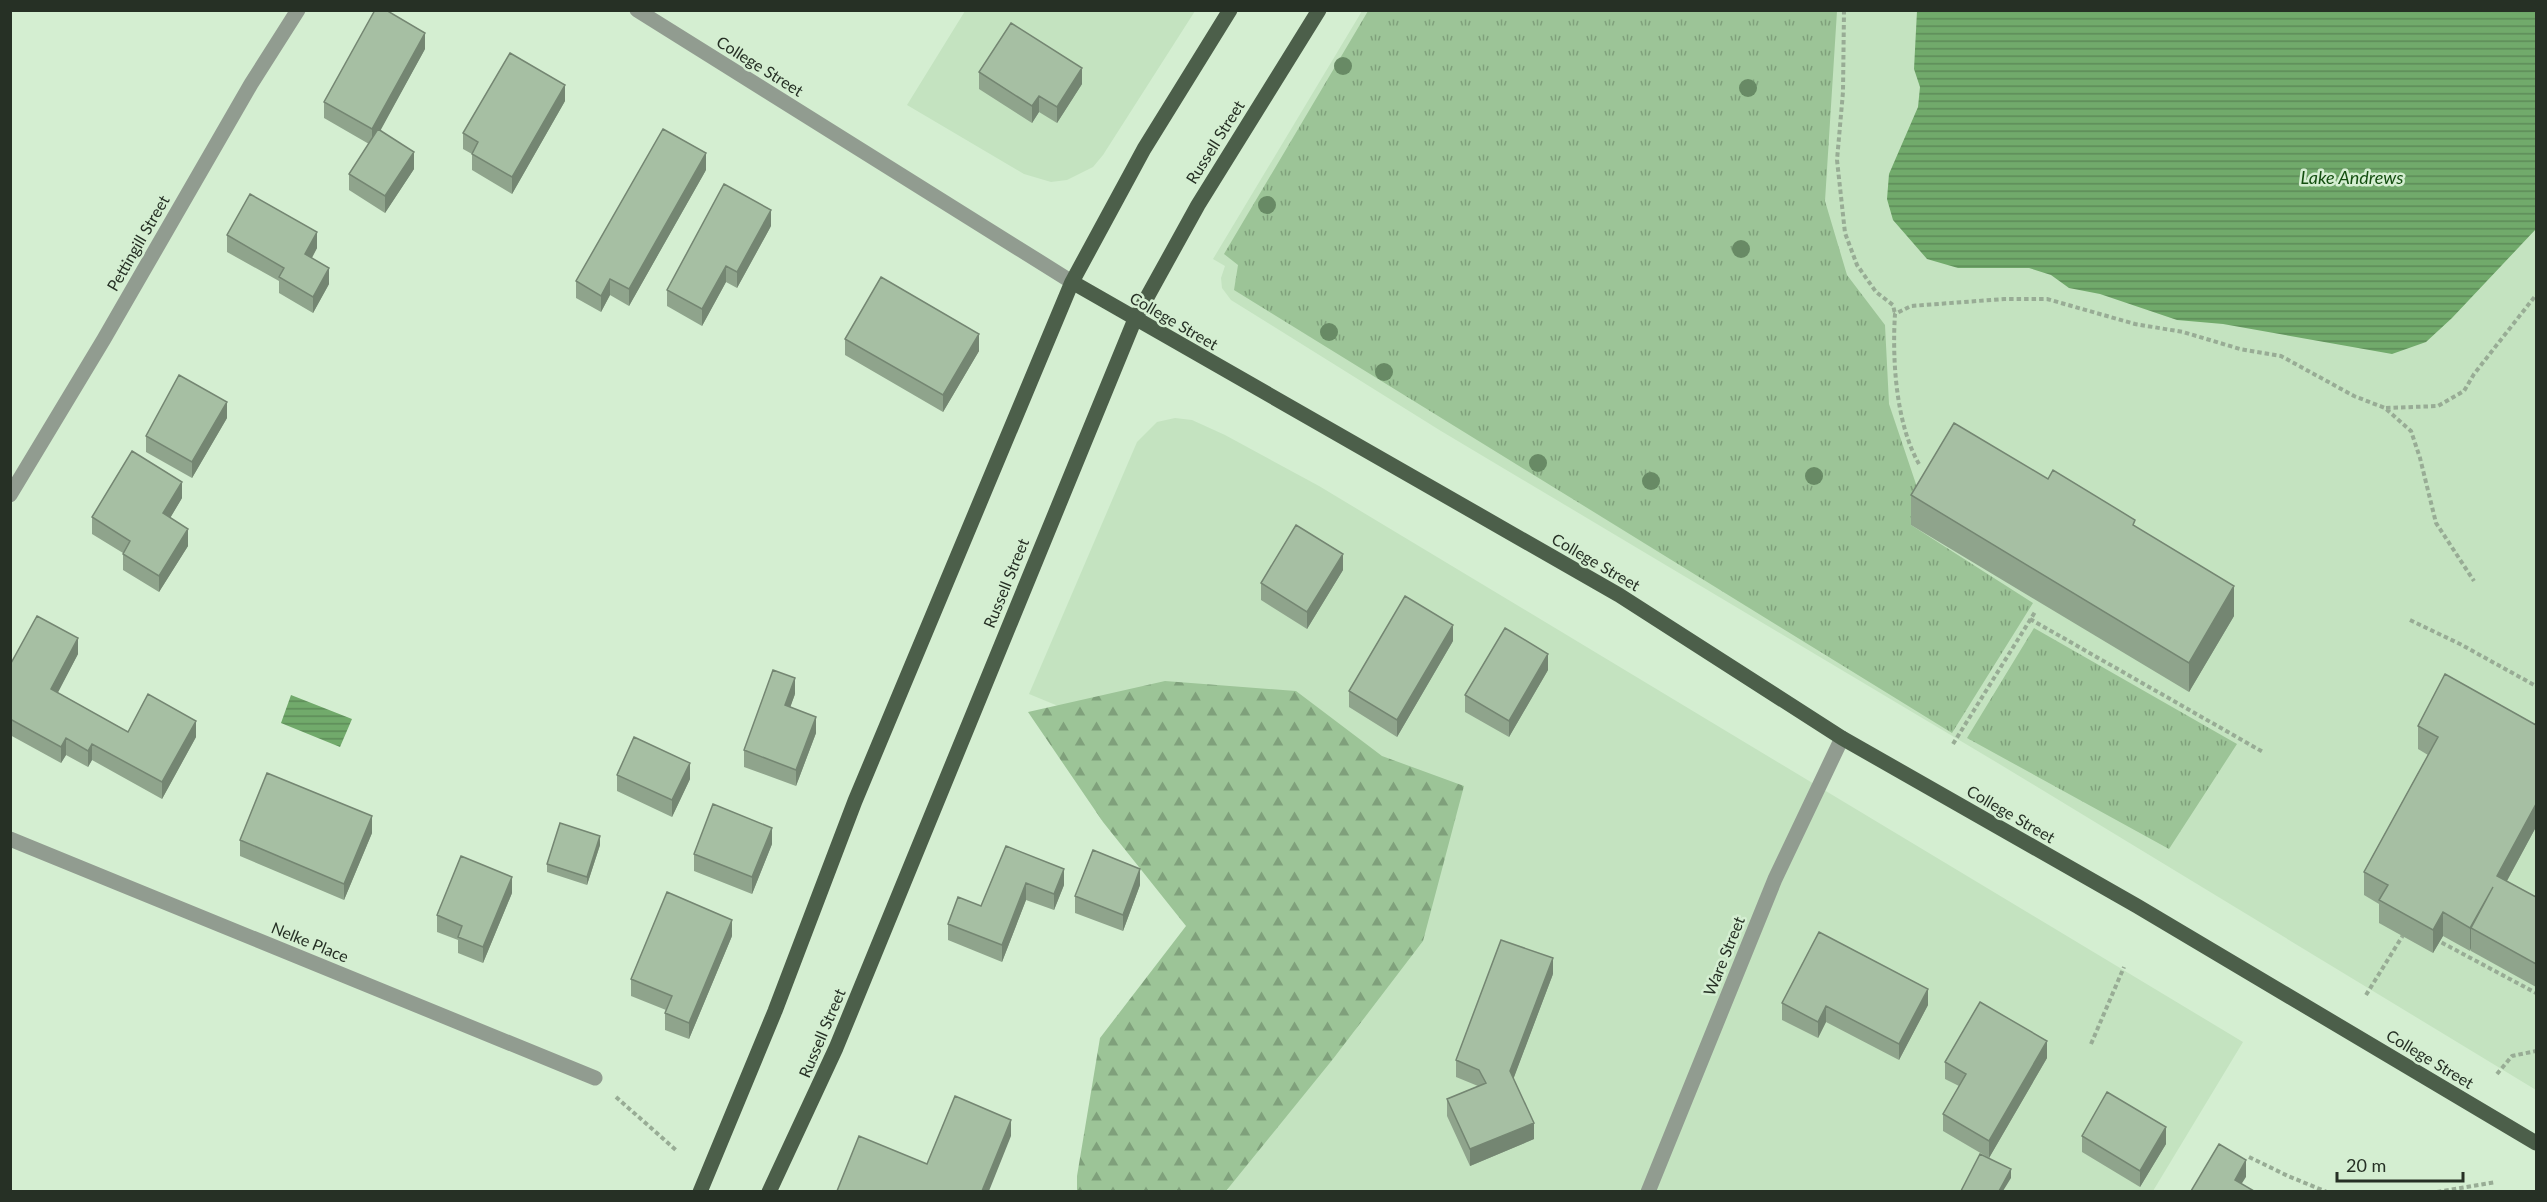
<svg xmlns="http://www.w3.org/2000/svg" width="2547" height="1202" font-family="Lato,sans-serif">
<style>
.built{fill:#c4e3c0}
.grass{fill:url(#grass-tufts)}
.forest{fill:url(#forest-firs)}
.water{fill:url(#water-rules)}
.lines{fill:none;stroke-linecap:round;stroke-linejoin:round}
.path{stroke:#98ac95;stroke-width:4;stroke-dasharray:4.5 3;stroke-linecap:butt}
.minor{stroke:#919c90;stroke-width:15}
.major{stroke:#4c5f4a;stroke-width:15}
.tree{fill:#688a65}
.wall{fill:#8fa48c}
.shaded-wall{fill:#748672}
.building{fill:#a6bfa3;stroke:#748672;stroke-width:1.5}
.labels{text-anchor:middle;stroke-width:5;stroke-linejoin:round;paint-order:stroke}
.street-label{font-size:16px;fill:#263025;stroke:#d4eed1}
.water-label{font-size:18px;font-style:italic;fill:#144f10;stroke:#d4eed1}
</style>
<defs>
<pattern id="grass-tufts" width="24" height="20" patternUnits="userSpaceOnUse" patternTransform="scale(1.5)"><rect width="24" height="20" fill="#9cc497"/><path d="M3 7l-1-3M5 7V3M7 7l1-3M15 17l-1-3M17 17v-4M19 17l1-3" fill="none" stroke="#7fa07b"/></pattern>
<pattern id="forest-firs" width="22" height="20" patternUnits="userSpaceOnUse" patternTransform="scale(1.5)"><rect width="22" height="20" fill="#9cc497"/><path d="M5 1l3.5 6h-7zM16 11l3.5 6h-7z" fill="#7fa07b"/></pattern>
<pattern id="water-rules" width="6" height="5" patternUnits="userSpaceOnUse" patternTransform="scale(1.5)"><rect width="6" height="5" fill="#71aa6b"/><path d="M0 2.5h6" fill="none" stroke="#5d8b58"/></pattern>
</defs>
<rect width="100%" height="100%" fill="#d4eed1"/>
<path class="built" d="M965,11H1195L1103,155L1093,167L1067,180L1051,182L1024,174L907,105Z
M1362,11H2536V1090L1996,762L1441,431L1231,300L1222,288L1221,278L1225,266L1213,259Z
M1175,418L1192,420L1225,435L1319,486L2243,1042L2153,1191H1232L1212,1184L1352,827L1029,694L1137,442L1157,422Z"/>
<path class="grass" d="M1368,11H1837L1825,201L1847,275L1885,325L1889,404L1920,496L1911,525L2033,603L1952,733L1234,290L1238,265L1224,254Z
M2034,628L2237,744L2169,849L1967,738Z"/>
<path class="forest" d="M1165,681L1296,691L1382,756L1464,786L1423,941L1333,1059L1226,1191H1077V1176L1100,1038L1186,926L1103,822L1028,712Z"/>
<path class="water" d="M1917,11H2536V229L2452,318L2426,342L2392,354L2223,324L2177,320L2100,294L2069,288L2051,275L2029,268H1958L1927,259L1893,220L1887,199L1889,174L1918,107L1920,87L1914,69Z
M291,695L352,719L340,747L281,723Z"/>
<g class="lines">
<path class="path" d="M1844,10L1843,92L1837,160L1845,233L1857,265L1876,292L1893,305L1895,314
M2386,408L2438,406L2464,391L2474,374L2536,295
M1919,464C1896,424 1892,360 1895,314L1911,306L2004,299H2047L2135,324L2183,332L2240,349L2281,356L2354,396L2385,408L2411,431L2420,458L2436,523L2474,581
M2030,619L2263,752
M2410,620L2460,644L2536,686
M1953,744L2035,612
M2435,939L2536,993
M2366,995L2405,932
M2091,1044L2124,967
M2497,1074L2512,1056L2536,1051
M616,1097L676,1150
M2249,1157L2288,1176L2327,1192
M2437,1192L2496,1182"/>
<path class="minor" d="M637,10L1072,282
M10,495L104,339L251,84L298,10
M10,839L595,1078
M1648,1192L1775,879L1842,738"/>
<path class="major" d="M1072,282L1619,595L1842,738L2137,906L2536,1143
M700,1192L775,1011L855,801L1072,282L1144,149L1230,10
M769,1192L836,1048L1135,319L1198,205L1319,10"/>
</g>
<g class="tree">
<circle cx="1343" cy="66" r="9"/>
<circle cx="1748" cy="88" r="9"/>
<circle cx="1267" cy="205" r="9"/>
<circle cx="1741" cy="249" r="9"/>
<circle cx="1329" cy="332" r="9"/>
<circle cx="1384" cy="372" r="9"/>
<circle cx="1538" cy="463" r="9"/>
<circle cx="1814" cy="476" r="9"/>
<circle cx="1651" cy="481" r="9"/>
</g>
<path class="wall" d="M425,49L380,130L414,169L385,213L349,190V174L369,144L324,118V102Z
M979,72L1082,84L1057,123L1039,112L1032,123L979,89Z
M565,101L512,194L472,170V154L463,149V133Z
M706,170L629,306L610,295L601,312L576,298V281Z
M771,226L737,288L726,282L702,326L667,306V290Z
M227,235L317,248L312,258L329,284L313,313L279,293V281L227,252Z
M845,339L979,351L943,412L845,355Z
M227,418L192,478L146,452V436Z
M2048,479L2135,526L2234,616L2189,692L1911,525V495Z
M182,498L170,518L188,546L159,592L123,570V553L92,534V517Z
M1343,570L1307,629L1261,600V583Z
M1453,641L1397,737L1349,707V691Z
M78,654L57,693L128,732L196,737L162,799L92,760L88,767L66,755L61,763L10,735V665Z
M1548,670L1509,737L1465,712V695Z
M795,694L790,707L816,733L796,786L744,767V750Z
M2536,725V827L2507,881L2536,897V987L2471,951V948L2470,951L2443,936L2433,953L2379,923V904L2364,895V872L2428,755L2418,749V726Z
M617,775L690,779L672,817L617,791Z
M372,833L344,900L240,856V840Z
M772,844L752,894L694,871V854Z
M600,845L587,885L547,872V864Z
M1006,846L1064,885L1054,910L1026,900L1002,962L948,940V924L981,906Z
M1140,885L1123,931L1075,913V896Z
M512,893L483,963L458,953V940L437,932V915Z
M732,936L689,1039L665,1030V1013L666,1010L631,996V979Z
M1553,974L1513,1079L1534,1139L1470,1166L1447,1116V1099L1478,1086L1456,1077V1060Z
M1782,1003L1928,1005L1899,1060L1826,1022L1818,1038L1782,1020Z
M2047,1058L1989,1158L1943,1131V1114L1959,1086L1945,1079V1062Z
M2082,1136L2166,1144L2140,1187L2082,1152Z"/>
<path class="shaded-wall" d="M425,33V49L372,146V129Z
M1082,68V84L1057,123V107Z
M565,85V101L512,194V177Z
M1039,96V112L1032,123V106Z
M414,152V169L385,213V196Z
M706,153V170L629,306V289Z
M771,210V226L737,288V272Z
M317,232V248L305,270V254Z
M726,266V282L702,326V309Z
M329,268V284L313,313V297Z
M610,279V295L601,312V296Z
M979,334V351L943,412V395Z
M227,402V418L192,478V462Z
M182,482V498L163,530V513Z
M188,529V546L159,592V576Z
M1343,554V570L1307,629V612Z
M2234,586V616L2189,692V663Z
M1453,625V641L1397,737V720Z
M78,638V654L51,706V689Z
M1548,654V670L1509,737V721Z
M795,678V694L785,722V705Z
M816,717V733L796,786V770Z
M196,721V737L162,799V782Z
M66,738V755L61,763V747Z
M92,744V760L88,767V751Z
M690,763V779L672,817V800Z
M2536,804V827L2497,899V876Z
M372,816V833L344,900V884Z
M772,828V844L752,894V877Z
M600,836V845L587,885V877Z
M1064,869V885L1054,910V894Z
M1140,869V885L1123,931V915Z
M512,877V893L483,963V947Z
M1026,883V900L1002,962V945Z
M2493,887L2471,928V948L2470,951V928Z
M2443,912V936L2433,953V930Z
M732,920V936L689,1039V1023Z
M1553,958V974L1510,1088V1071Z
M1928,989V1005L1899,1060V1044Z
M1826,1006V1022L1818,1038V1022Z
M2047,1041V1058L1989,1158V1141Z
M1011,1120V1136L989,1191H982Z
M1534,1123V1139L1470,1166V1149Z
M2166,1127V1144L2140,1187V1171Z
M2246,1160V1177L2237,1191L2235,1180Z
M2011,1169V1178L2003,1191H1999Z"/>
<path class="building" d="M375,10H386L425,33L372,129L324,102Z
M1011,23L1082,68L1057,107L1039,96L1032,106L979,72Z
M510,53L565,85L512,177L472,154L478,142L463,133Z
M378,129L414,152L385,196L349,174Z
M663,129L706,153L629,289L610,279L601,296L576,281Z
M724,184L771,210L737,272L726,266L702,309L667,290Z
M250,194L317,232L305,254L329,268L313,297L279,277L284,268L227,235Z
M881,277L979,334L943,395L845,339Z
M179,375L227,402L192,462L146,436Z
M1954,423L2048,479L2053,470L2135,520L2133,525L2234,586L2189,663L1911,495Z
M132,451L182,482L163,513L188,529L159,576L123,554L130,541L92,517Z
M1296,525L1343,554L1307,612L1261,583Z
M1405,596L1453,625L1397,720L1349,691Z
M37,616L78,638L51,689L128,732L148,694L196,721L162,782L92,744L88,751L66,738L61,747L10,719V665Z
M1505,628L1548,654L1509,721L1465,695Z
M773,670L795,678L785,705L816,717L796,770L744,750Z
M2445,674L2536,725V804L2497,876L2536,897V964L2471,928L2493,887L2470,928L2443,912L2433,930L2379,900L2388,885L2364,872L2438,737L2418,726Z
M634,737L690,763L672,800L617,775Z
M267,773L372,816L344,884L240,840Z
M713,804L772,828L752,877L694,854Z
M560,823L600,836L587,877L547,864Z
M1006,846L1064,869L1054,894L1026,883L1002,945L948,924L958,897L981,906Z
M1093,850L1140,869L1123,915L1075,896Z
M461,856L512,877L483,947L458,937L462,926L437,915Z
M667,892L732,920L689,1023L665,1013L672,996L631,979Z
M1819,932L1928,989L1899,1044L1826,1006L1818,1022L1782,1003Z
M1501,940L1553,958L1510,1071L1534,1123L1470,1149L1447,1099L1486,1083L1479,1070L1456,1060Z
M1980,1002L2047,1041L1989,1141L1943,1114L1966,1074L1945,1062Z
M2107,1092L2166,1127L2140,1171L2082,1136Z
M955,1096L1011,1120L982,1191H837L859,1136L927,1164Z
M2219,1144L2246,1160L2235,1180L2254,1191H2191Z
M1980,1154L2011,1169L1999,1191H1961Z"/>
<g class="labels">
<g class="street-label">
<text transform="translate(760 66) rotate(32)" y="6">College Street</text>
<text transform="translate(1215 142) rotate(-58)" y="6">Russell Street</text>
<text transform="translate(138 243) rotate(-60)" y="6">Pettingill Street</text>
<text transform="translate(1174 321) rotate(30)" y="6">College Street</text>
<text transform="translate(1596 562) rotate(30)" y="6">College Street</text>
<text transform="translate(1006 583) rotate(-68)" y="6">Russell Street</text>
<text transform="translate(2011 814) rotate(30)" y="6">College Street</text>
<text transform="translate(310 942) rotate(22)" y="6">Nelke Place</text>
<text transform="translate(1724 956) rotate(-68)" y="6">Ware Street</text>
<text transform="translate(822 1033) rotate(-67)" y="6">Russell Street</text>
<text transform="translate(2430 1059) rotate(31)" y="6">College Street</text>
</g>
<g class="water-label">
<text x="2352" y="184">Lake Andrews</text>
</g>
</g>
<rect width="2547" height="1202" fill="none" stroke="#263025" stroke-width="24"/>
<path d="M2337 1172v9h126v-9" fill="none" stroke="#263025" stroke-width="3"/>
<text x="2346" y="1172" font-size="18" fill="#263025" stroke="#d4eed1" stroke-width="4.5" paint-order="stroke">20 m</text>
</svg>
